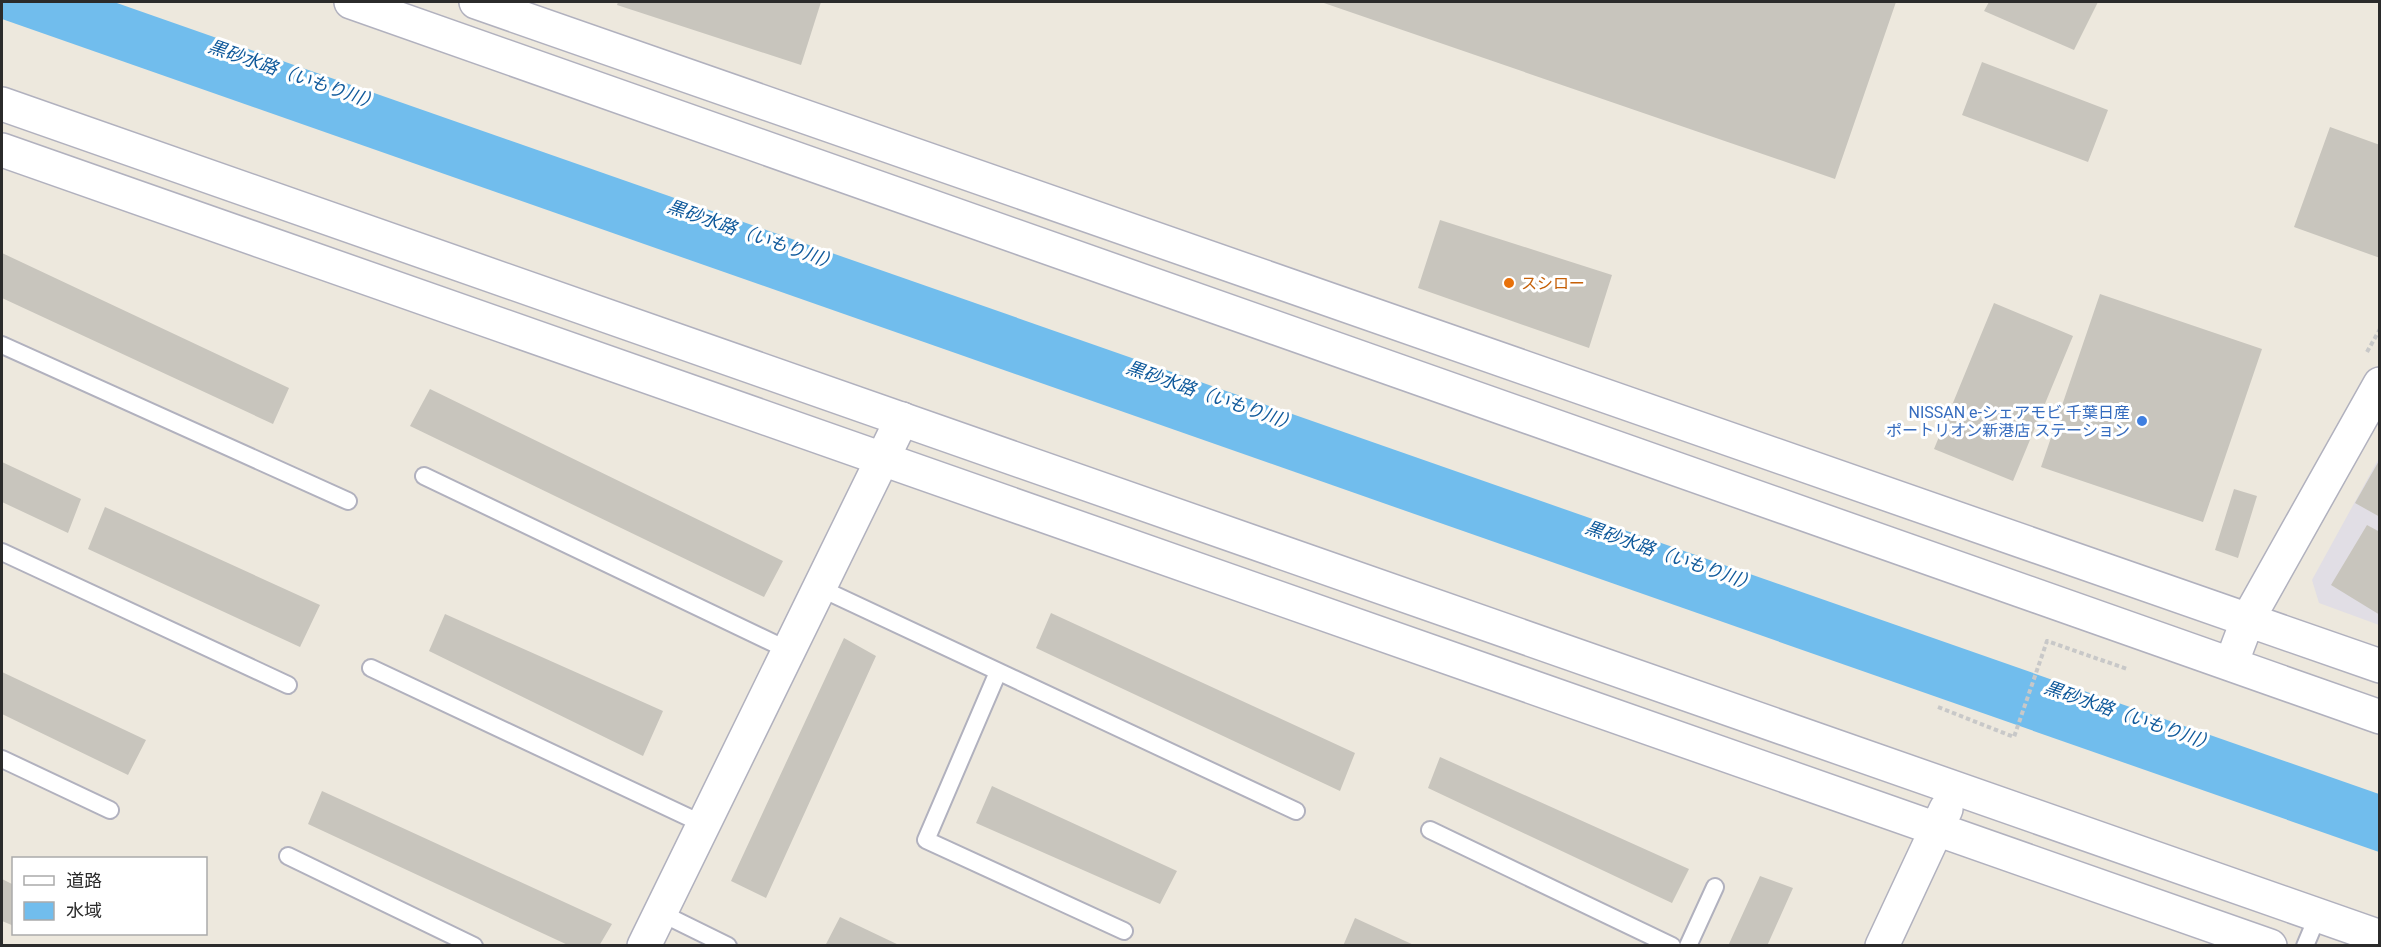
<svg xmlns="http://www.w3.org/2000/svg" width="2381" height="947" font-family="Roboto,'Noto Sans JP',sans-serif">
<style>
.industrial{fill:#e1dee5}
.water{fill:#71bded}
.building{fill:#c8c5bd}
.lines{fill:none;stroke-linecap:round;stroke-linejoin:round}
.lane-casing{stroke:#b1b1be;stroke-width:20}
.street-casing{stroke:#b1b1be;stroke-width:36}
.secondary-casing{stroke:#b1b1be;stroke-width:36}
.path{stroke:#c8c8c8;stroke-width:4;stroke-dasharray:4.5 3;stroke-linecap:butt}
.lane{stroke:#fff;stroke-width:16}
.street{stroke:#fff;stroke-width:33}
.secondary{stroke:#fff;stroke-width:33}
.food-dot{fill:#e8710a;stroke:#fff;stroke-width:2}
.shop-dot{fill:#3f7fe0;stroke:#fff;stroke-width:2}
.labels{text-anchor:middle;stroke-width:6;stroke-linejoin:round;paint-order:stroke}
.food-label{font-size:16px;fill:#c56008;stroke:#fff;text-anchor:start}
.shop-label{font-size:16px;fill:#366cbe;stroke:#fff;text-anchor:end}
.water-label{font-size:18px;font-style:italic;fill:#0f599b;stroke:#fff}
</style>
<rect width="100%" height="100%" fill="#ede8dd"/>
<path class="industrial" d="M2379,458V625L2319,603L2312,580Z"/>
<path class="water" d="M2,2H114L2379,794V852L2,19Z"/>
<path class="building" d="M618,2H821L801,65L617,5Z
M1321,2H1896L1835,179Z
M1989,2H2098L2074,50L1984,11Z
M1982,62L2108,110L2088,162L1962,115Z
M2330,127L2380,145V258L2294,227Z
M1440,220L1612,275L1589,348L1418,288Z
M2,253L289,388L273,424L2,298Z
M2100,294L2262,349L2203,522L2041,467Z
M1994,303L2073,336L2013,481L1934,449Z
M430,389L783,561L764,597L410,426Z
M2380,459V517L2355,503Z
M2,462L81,499L68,533L2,502Z
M2234,489L2257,496L2238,558L2215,550Z
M105,507L320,605L300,647L88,549Z
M2367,525L2380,532V615L2331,585Z
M1051,613L1355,753L1340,791L1036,648Z
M445,614L663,711L643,756L429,651Z
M844,638L876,656L766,898L731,881Z
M2,672L146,740L128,775L2,714Z
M1440,757L1689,869L1672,903L1428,788Z
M992,786L1177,871L1160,904L976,823Z
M322,791L612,924L599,946H570L308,824Z
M1760,876L1793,888L1767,946H1728Z
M2,879L14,885V926L2,921Z
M840,917L901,946H825Z
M1355,918L1416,946H1343Z"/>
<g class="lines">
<g class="lane-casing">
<path id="lane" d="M2,345L348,501
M424,476L790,651
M2,552L288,685
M820,588L1296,811
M371,668L705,825
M998,672L926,840L1124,931
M2,759L110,810
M1430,830L1672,946
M288,856L474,946
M661,913L728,946
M1688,946L1715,887
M2305,946L2318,915"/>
</g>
<g class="street-casing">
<path id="street" d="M644,946L902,419"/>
</g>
<g class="secondary-casing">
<path id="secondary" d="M351,2L2380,717
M476,2L2380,666
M2,104L2380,937
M2,150L2270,946
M2231,664L2248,619L2380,384
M1882,946L1946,809"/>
</g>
<path class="path" d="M2367,352L2380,329
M1938,707L2014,737L2047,641L2127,669"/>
<use href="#lane" class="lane"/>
<use href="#street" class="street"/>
<use href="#secondary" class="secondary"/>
</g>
<circle class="food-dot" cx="1509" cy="283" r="6"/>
<circle class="shop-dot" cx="2142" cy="421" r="6"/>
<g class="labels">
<g class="food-label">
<text x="1521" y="289">スシロー</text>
</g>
<g class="shop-label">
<text x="2130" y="418">NISSAN e-シェアモビ 千葉日産<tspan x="2130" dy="18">ポートリオン新港店 ステーション</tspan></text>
</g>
<g class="water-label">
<text transform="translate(294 75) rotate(19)" y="6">黒砂水路（いもり川）</text>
<text transform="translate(753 235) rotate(19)" y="6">黒砂水路（いもり川）</text>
<text transform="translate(1212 396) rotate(19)" y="6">黒砂水路（いもり川）</text>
<text transform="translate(1671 556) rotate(19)" y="6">黒砂水路（いもり川）</text>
<text transform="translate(2130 716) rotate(19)" y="6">黒砂水路（いもり川）</text>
</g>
</g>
<rect width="2381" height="947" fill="none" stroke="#2b2b2b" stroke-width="6"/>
<rect x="12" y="857" width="195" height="78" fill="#ffffff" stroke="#aaaaaa" stroke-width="1.5"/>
<rect x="24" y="876" width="30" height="9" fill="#ffffff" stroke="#aaaaaa" stroke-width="1.5"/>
<text x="66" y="887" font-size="18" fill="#2b2b2b">道路</text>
<rect x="24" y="902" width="30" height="18" fill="#71bded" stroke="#aaaaaa" stroke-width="1.5"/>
<text x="66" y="917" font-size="18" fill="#2b2b2b">水域</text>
</svg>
